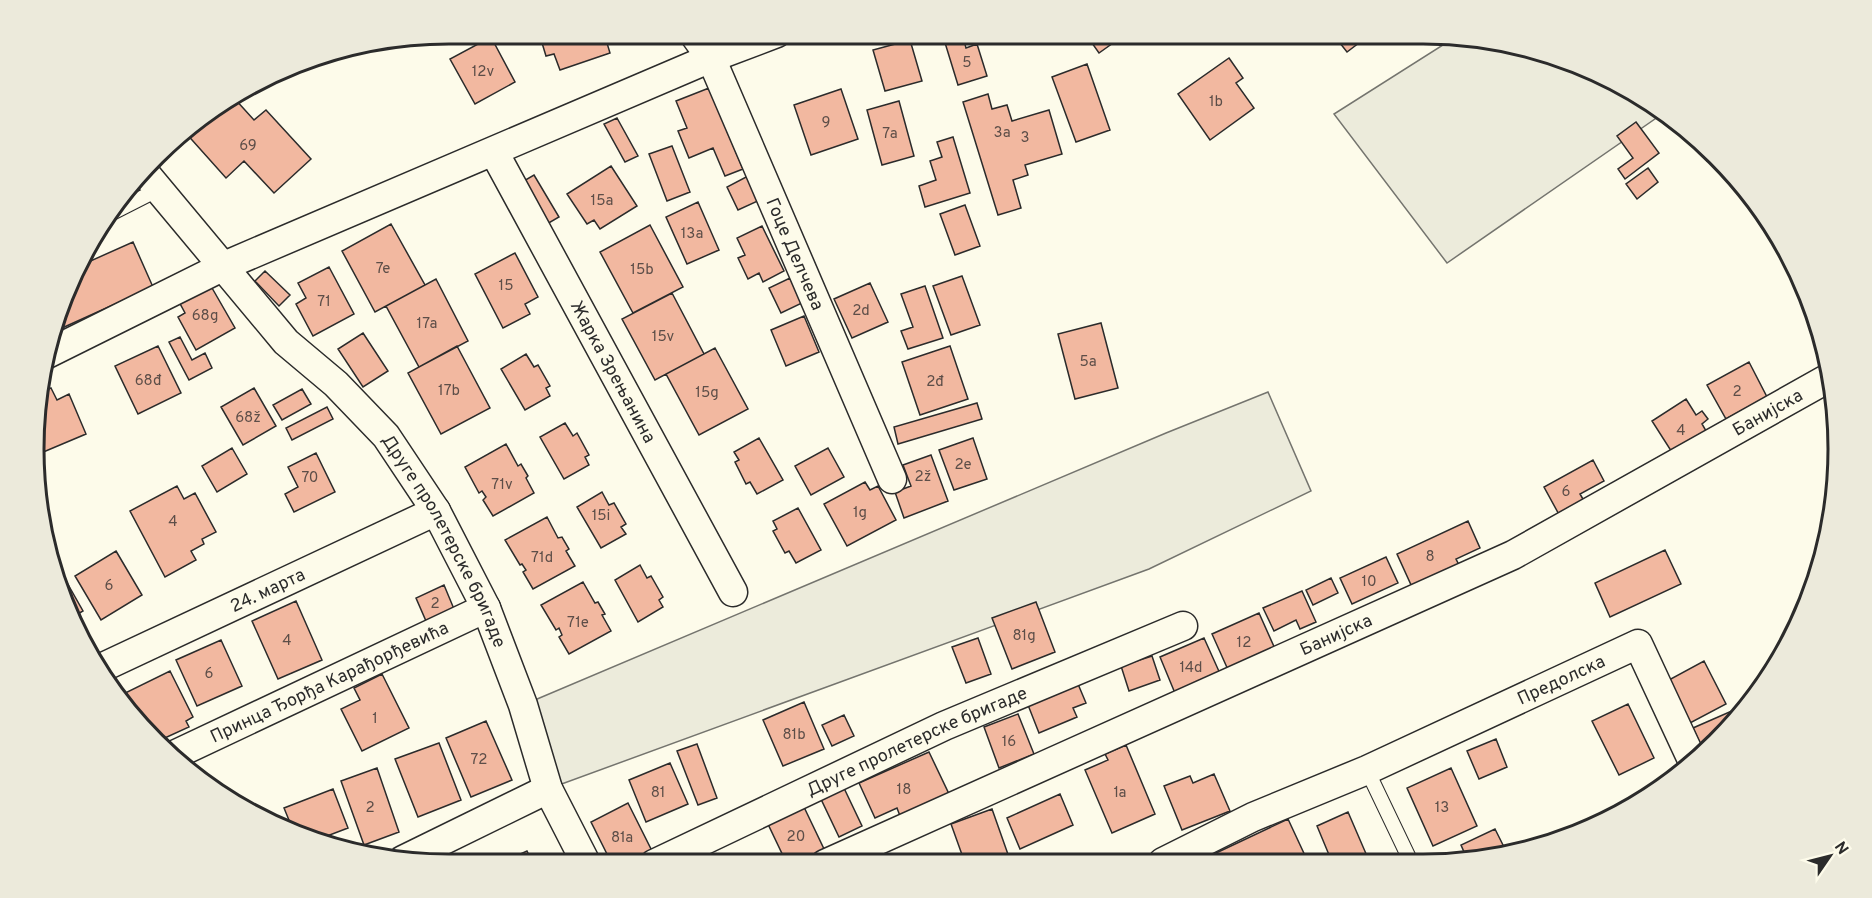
<svg xmlns="http://www.w3.org/2000/svg" width="1872" height="898" font-family="Overpass,sans-serif">
<style>
.green{fill:#ecebdb;stroke:#74746e;stroke-width:1.5}
.building{fill:#f2b8a0;stroke:#2b2b2b;stroke-width:1.5}
.lines{fill:none;stroke-linecap:round;stroke-linejoin:round}
.service-casing{stroke:#2b2b2b;stroke-width:16}
.minor-casing{stroke:#2b2b2b;stroke-width:31}
.service{stroke:#fdfbea;stroke-width:14}
.minor{stroke:#fdfbea;stroke-width:28}
.labels{text-anchor:middle;stroke-width:4.5;stroke-linejoin:round;paint-order:stroke}
.number-label{font-size:15px;fill:#5d4e48}
.street-label{font-size:18px;fill:#2b2b2b;stroke:#fdfbea}
.rim{fill:none;stroke:#2b2b2b;stroke-width:3}
</style>
<rect width="100%" height="100%" fill="#fdfbea"/>
<path class="green" d="M1457,36L1504,41L1583,65L1654,103L1665,112L1447,263L1334,114Z
M1268,392L1311,491L1149,569L548,789L523,705L1166,433Z"/>
<path class="building" d="M539,33H604L610,53L560,70L554,54L546,56Z
M942,33H962L966,48L977,44L987,76L958,85Z
M1091,33H1127L1099,53L1087,36Z
M1332,33H1372L1347,52Z
M491,37L515,82L475,104L450,59Z
M910,40L922,81L885,91L873,50Z
M1229,58L1243,78L1236,83L1254,108L1210,140L1178,94Z
M1087,64L1110,130L1076,142L1052,77Z
M709,88L743,169L725,176L713,148L689,158L678,131L687,128L676,101Z
M841,89L858,139L811,155L794,105Z
M988,94L992,109L1007,105L1012,121L1049,110L1062,154L1025,165L1028,175L1013,180L1021,208L998,215L963,102Z
M234,98L254,120L266,110L311,159L274,193L244,161L226,178L184,131L195,119Z
M899,101L914,156L882,165L867,110Z
M617,118L638,156L625,162L604,124Z
M1636,122L1659,153L1625,179L1618,169L1633,158L1617,136Z
M1682,126L1716,154L1707,161Z
M953,137L970,193L925,207L919,186L936,180L930,161L942,157L937,142Z
M672,146L690,192L667,201L649,154Z
M611,166L637,206L600,229L594,220L587,224L567,194Z
M1648,168L1658,182L1637,199L1626,184Z
M534,175L559,217L547,224L522,182Z
M748,176L760,200L738,210L727,187Z
M698,202L719,250L687,264L666,217Z
M965,205L980,246L955,255L940,214Z
M391,224L425,285L375,312L342,251Z
M650,225L683,287L633,313L600,252Z
M762,226L784,271L763,282L759,273L748,279L738,258L745,255L737,238Z
M133,242L153,287L51,333L65,289L77,267Z
M515,253L538,297L525,304L530,314L503,328L475,274Z
M329,267L354,314L313,336L296,304L306,298L298,283Z
M265,271L290,295L279,306L255,281Z
M962,276L980,325L951,335L933,286Z
M1800,276L1807,290L1813,310L1812,311L1792,281Z
M790,278L802,303L781,313L769,288Z
M436,279L468,341L419,367L386,306Z
M208,281L235,328L196,350L178,317L185,313L177,298Z
M870,283L888,322L852,338L834,299Z
M925,286L943,338L908,349L901,331L913,327L901,294Z
M672,293L704,354L655,380L622,319Z
M804,316L819,352L786,366L771,330Z
M1101,323L1118,388L1075,399L1058,334Z
M363,333L388,371L363,387L338,349Z
M180,337L192,360L205,353L212,368L189,380L169,342Z
M158,346L181,393L138,414L115,366Z
M457,346L490,408L441,434L408,373Z
M950,346L968,399L920,415L902,362Z
M715,348L748,409L699,435L666,374Z
M526,354L534,367L538,365L550,386L546,388L550,396L525,410L501,369Z
M1749,362L1767,397L1726,419L1707,385Z
M51,388L57,400L69,394L86,434L41,453L38,447L40,392Z
M254,388L276,426L243,445L221,407Z
M302,389L311,404L282,420L273,405Z
M1686,399L1696,415L1702,411L1708,419L1702,424L1709,436L1675,457L1652,421Z
M977,403L982,419L898,444L894,427Z
M327,407L333,419L292,440L286,428Z
M565,423L573,436L577,433L589,455L585,457L589,465L564,479L540,437Z
M759,438L783,480L757,494L750,482L746,484L735,462L739,460L734,452Z
M973,438L987,479L954,490L939,450Z
M506,444L518,466L521,464L528,476L526,478L534,493L493,516L483,500L486,497L482,491L479,493L465,467Z
M232,448L247,474L217,492L202,466Z
M828,448L844,477L811,495L795,466Z
M316,453L335,492L294,512L285,494L298,487L288,467Z
M931,455L948,501L904,518L895,492L911,486L903,465Z
M1593,460L1604,481L1580,494L1587,506L1562,520L1544,487Z
M865,482L870,490L878,486L896,520L847,546L824,504Z
M177,486L184,499L195,493L216,532L202,539L204,544L191,551L196,560L165,577L130,511Z
M602,492L609,505L614,503L626,524L621,527L626,534L601,548L577,507Z
M798,508L821,550L796,563L789,551L785,553L773,531L777,529L773,521Z
M547,517L558,538L562,537L569,549L566,551L575,566L533,589L523,572L526,570L522,564L520,565L505,540Z
M1468,521L1480,548L1456,559L1459,565L1412,587L1397,554Z
M1665,550L1681,584L1610,617L1595,583Z
M116,551L142,595L101,620L75,576Z
M1386,557L1398,583L1352,604L1340,578Z
M57,565L83,611L71,618L56,566Z
M640,565L647,578L651,576L663,597L659,600L663,607L638,622L615,580Z
M1331,578L1338,593L1313,605L1306,590Z
M583,582L595,603L598,602L605,614L602,615L611,631L569,654L559,637L562,635L559,628L556,630L541,605Z
M444,585L454,609L426,621L416,598Z
M1302,591L1316,622L1300,629L1296,620L1274,631L1263,608Z
M296,601L322,660L278,679L252,621Z
M1036,602L1055,652L1012,669L992,618Z
M1259,613L1276,651L1229,672L1212,634Z
M978,638L991,674L966,683L952,647Z
M1204,638L1222,678L1177,698L1160,657Z
M221,640L242,686L197,706L176,660Z
M1152,656L1160,680L1129,691L1121,666Z
M1704,661L1726,704L1690,723L1667,681Z
M170,671L193,717L186,721L189,727L156,742L120,703L117,697Z
M382,674L409,728L362,751L341,709L360,700L354,688Z
M1078,684L1086,703L1073,708L1077,717L1039,733L1028,705Z
M804,702L824,749L783,766L763,720Z
M1628,704L1654,758L1619,775L1592,721Z
M1734,710L1737,718L1704,752L1693,728Z
M1018,714L1034,754L999,768L984,727Z
M844,715L854,736L832,746L822,725Z
M486,721L512,780L471,797L446,738Z
M1496,739L1507,767L1479,779L1467,751Z
M439,743L461,800L418,817L395,759Z
M697,744L717,798L698,805L677,751Z
M1126,745L1155,814L1112,833L1085,770L1108,760L1105,754Z
M929,752L949,794L900,816L897,808L875,818L859,783Z
M670,763L688,804L646,822L629,780Z
M377,768L399,832L364,845L341,781Z
M1451,768L1477,826L1433,846L1407,788Z
M1214,774L1230,811L1182,830L1164,786L1190,776L1193,783Z
M843,786L862,826L839,837L820,797Z
M333,789L348,828L314,841L295,835L284,808Z
M1060,794L1073,825L1020,849L1007,818Z
M628,803L653,853L628,864H612L591,822Z
M803,805L824,849L793,864H787L767,822Z
M992,809L1010,860L1000,863H965L951,824Z
M1348,812L1367,856L1353,862H1332L1317,826Z
M1288,819L1308,862H1197Z
M1495,829L1507,853L1478,861H1468L1461,845Z
M527,851L534,865H496Z
M712,854L716,864H690Z"/>
<g class="lines">
<g class="service-casing">
<path id="service" d="M104,217L159,189
M1367,770L1411,862"/>
</g>
<g class="minor-casing">
<g id="minor">
<path id="s1" d="M693,33L711,58L892,479"/>
<path id="s2" d="M494,152L733,592"/>
<path id="s3" d="M145,173L286,342L336,384L386,436L436,511L486,608L523,705L548,789L587,865"/>
<path d="M45,355L224,266L711,58L777,33"/>
<path id="s4" d="M99,669L436,511"/>
<path id="s5" d="M170,757L486,608"/>
<path d="M403,860L548,789"/>
<path id="s6" d="M1163,862L1253,817L1367,770L1638,644L1693,762"/>
<path id="s7" d="M654,864L944,726L1183,626"/>
<path id="s8" d="M825,864L1513,555L1832,376"/>
</g>
</g>
<use href="#service" class="service"/>
<use href="#minor" class="minor"/>
</g>
<g class="labels">
<g class="number-label">
<text x="967" y="67">5</text>
<text x="483" y="76">12v</text>
<text x="1216" y="106">1b</text>
<text x="826" y="127">9</text>
<text x="1002" y="137">3a</text>
<text x="890" y="138">7a</text>
<text x="1025" y="142">3</text>
<text x="248" y="150">69</text>
<text x="602" y="205">15a</text>
<text x="692" y="238">13a</text>
<text x="383" y="273">7e</text>
<text x="642" y="274">15b</text>
<text x="506" y="290">15</text>
<text x="324" y="306">71</text>
<text x="861" y="315">2d</text>
<text x="205" y="320">68g</text>
<text x="427" y="328">17a</text>
<text x="663" y="341">15v</text>
<text x="1088" y="366">5a</text>
<text x="148" y="385">68đ</text>
<text x="935" y="386">2đ</text>
<text x="449" y="395">17b</text>
<text x="1737" y="396">2</text>
<text x="707" y="397">15g</text>
<text x="248" y="422">68ž</text>
<text x="1681" y="435">4</text>
<text x="963" y="469">2e</text>
<text x="923" y="481">2ž</text>
<text x="310" y="482">70</text>
<text x="502" y="489">71v</text>
<text x="1566" y="496">6</text>
<text x="860" y="517">1g</text>
<text x="601" y="520">15i</text>
<text x="173" y="526">4</text>
<text x="1430" y="561">8</text>
<text x="542" y="562">71d</text>
<text x="1369" y="586">10</text>
<text x="109" y="590">6</text>
<text x="435" y="608">2</text>
<text x="578" y="627">71e</text>
<text x="1024" y="640">81g</text>
<text x="287" y="645">4</text>
<text x="1244" y="647">12</text>
<text x="1191" y="672">14d</text>
<text x="209" y="678">6</text>
<text x="375" y="723">1</text>
<text x="794" y="739">81b</text>
<text x="1009" y="746">16</text>
<text x="479" y="764">72</text>
<text x="904" y="794">18</text>
<text x="658" y="797">81</text>
<text x="1120" y="797">1a</text>
<text x="370" y="812">2</text>
<text x="1442" y="812">13</text>
<text x="796" y="841">20</text>
<text x="622" y="842">81a</text>
</g>
<g class="street-label">
<text dy="6" stroke="none"><textPath href="#s1" startOffset="244">Гоце Делчева</textPath></text>
<text dy="6" stroke="none"><textPath href="#s2" startOffset="250">Жарка Зрењанина</textPath></text>
<text dy="6" stroke="none"><textPath href="#s8" startOffset="1046">Банијска</textPath></text>
<text dy="6" stroke="none"><textPath href="#s3" startOffset="478">Друге пролетерске бригаде</textPath></text>
<text dy="6" stroke="none"><textPath href="#s4" startOffset="186">24. марта</textPath></text>
<text dy="6" stroke="none"><textPath href="#s8" startOffset="560">Банијска</textPath></text>
<text dy="6" stroke="none"><textPath href="#s6" startOffset="438">Предолска</textPath></text>
<text dy="6" stroke="none"><textPath href="#s5" startOffset="176">Принца Ђорђа Карађорђевића</textPath></text>
<text dy="6" stroke="none"><textPath href="#s7" startOffset="290">Друге пролетерске бригаде</textPath></text>
</g>
</g>
<path d="M0 0H1872V898H0ZM449 44H1423A405 405 0 0 1 1828 449V449A405 405 0 0 1 1423 854H449A405 405 0 0 1 44 449V449A405 405 0 0 1 449 44Z" fill="#eceadb" fill-rule="evenodd"/>
<path class="rim" d="M449 44H1423A405 405 0 0 1 1828 449V449A405 405 0 0 1 1423 854H449A405 405 0 0 1 44 449V449A405 405 0 0 1 449 44Z"/>
<g transform="translate(1830 856) rotate(55)" stroke="#fdfbea" stroke-width="4.5" paint-order="stroke">
<path d="M0-4.5L10 22L0 15L-10 22Z" fill="#2b2b2b"/>
<text y="-9" font-size="16" font-weight="bold" text-anchor="middle" fill="#2b2b2b">N</text>
</g>
</svg>
